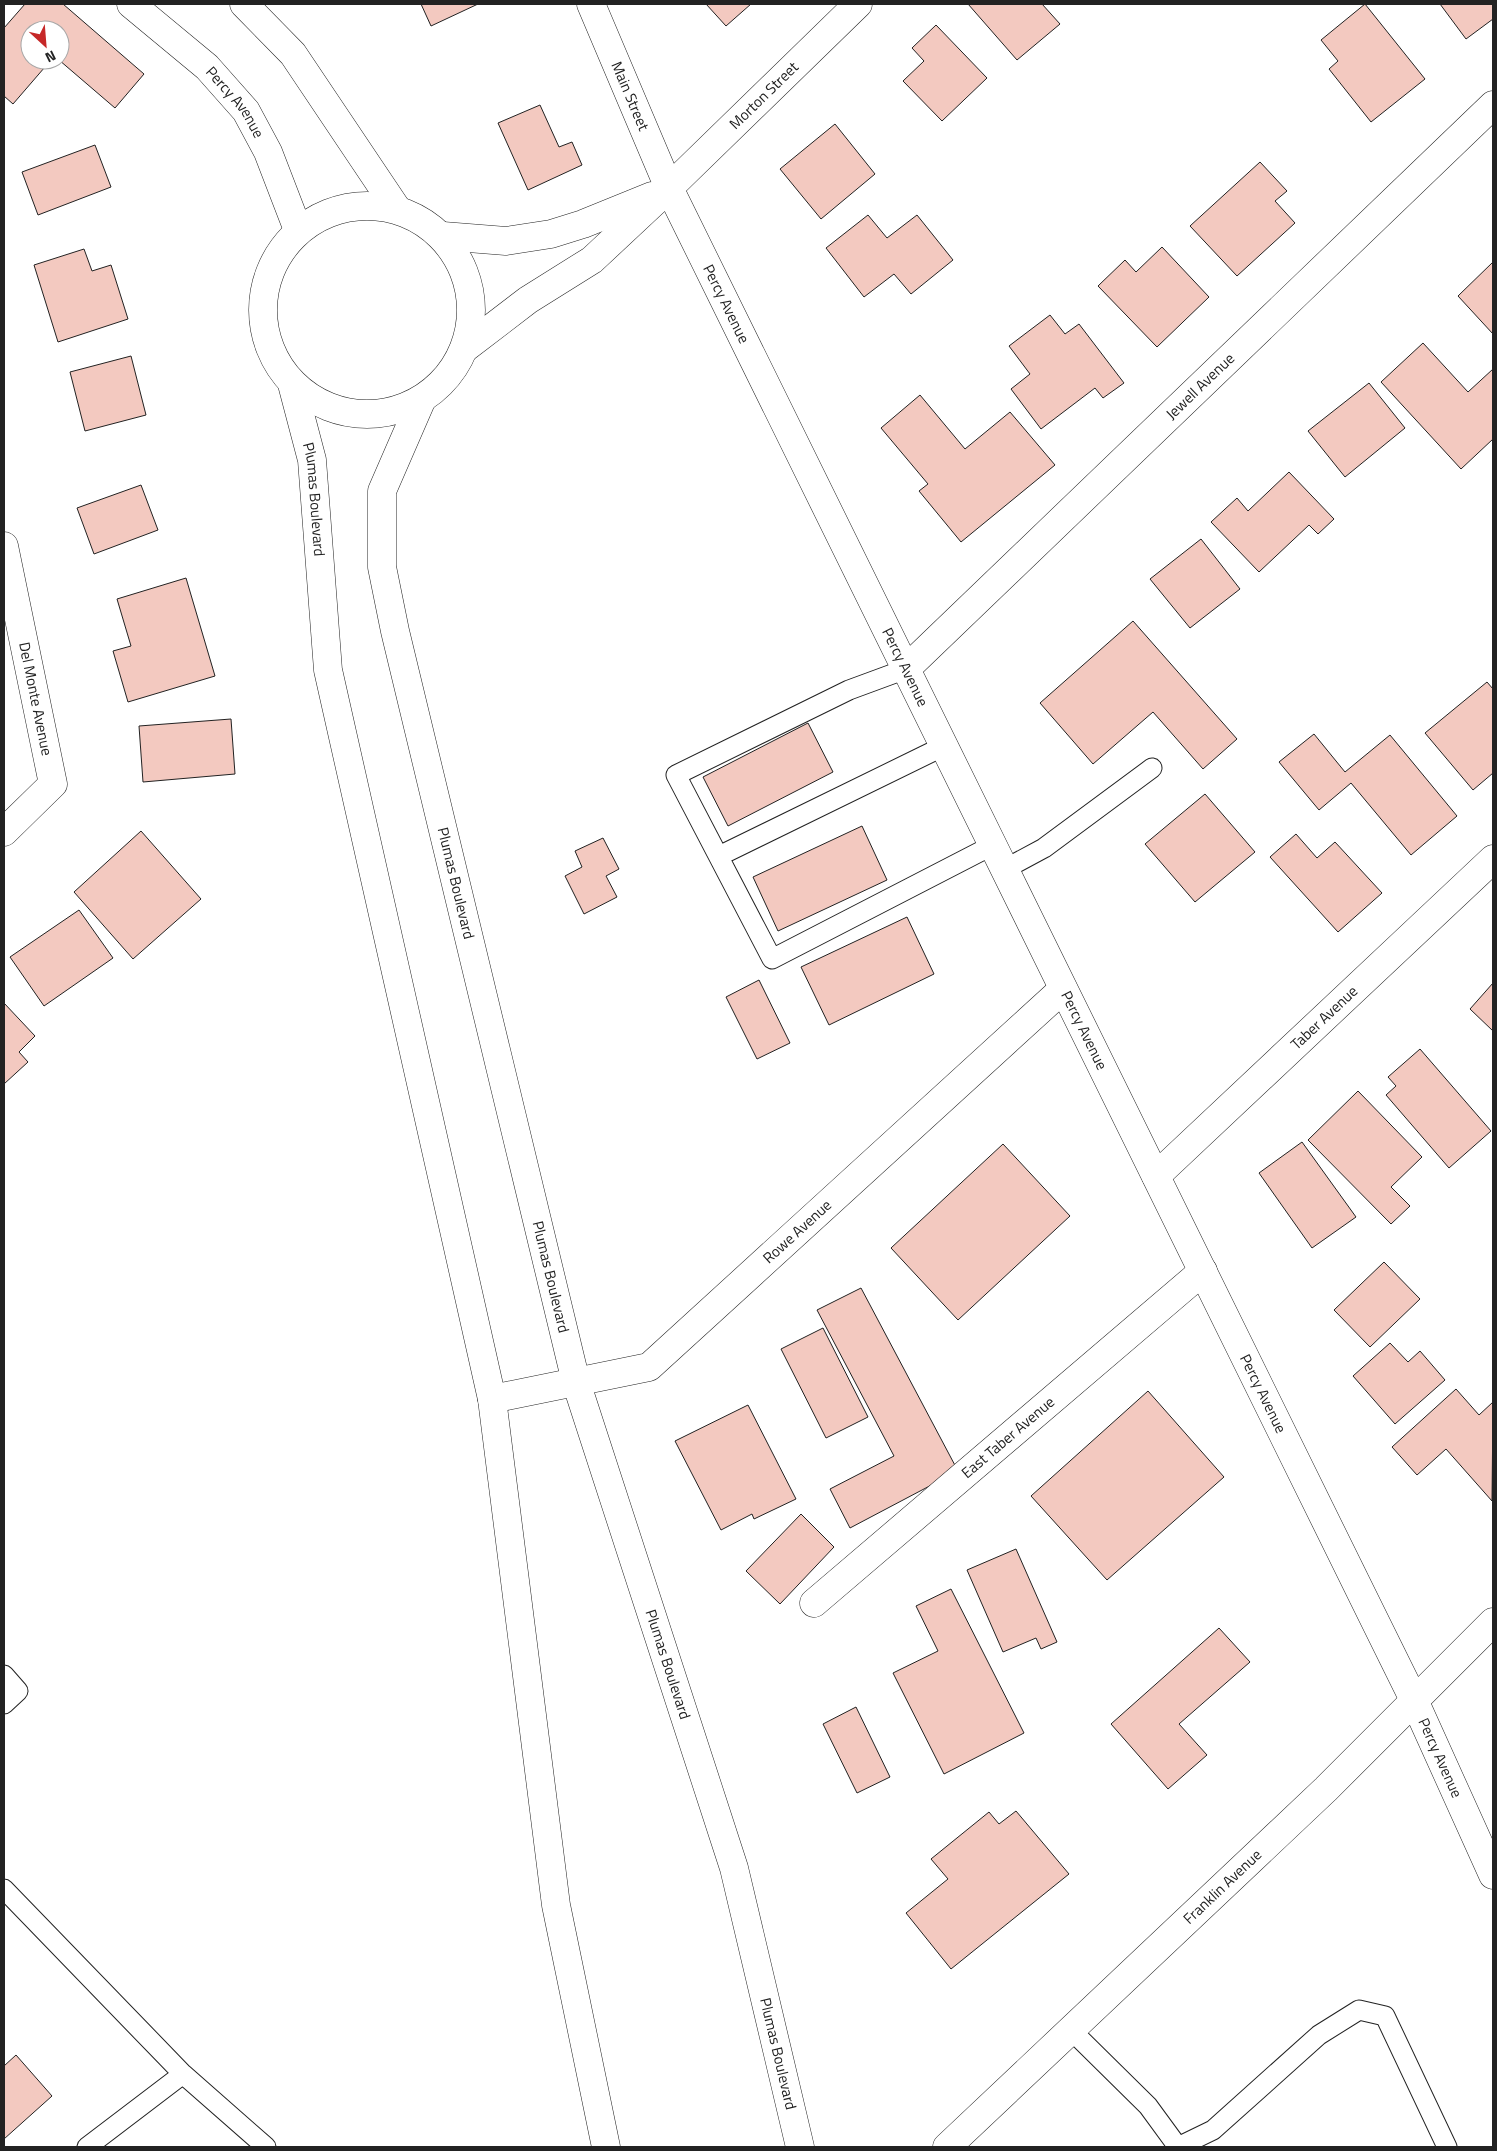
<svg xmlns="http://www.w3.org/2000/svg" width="1497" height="2151" font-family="'Titillium Web',sans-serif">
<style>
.building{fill:#f3c9c0;stroke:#222}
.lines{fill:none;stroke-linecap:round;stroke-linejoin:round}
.service-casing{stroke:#222;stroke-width:21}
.minor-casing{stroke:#222;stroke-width:29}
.tertiary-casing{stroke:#222;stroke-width:29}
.service{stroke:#fff;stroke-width:19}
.minor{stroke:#fff;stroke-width:28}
.tertiary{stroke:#fff;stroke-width:28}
.labels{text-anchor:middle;stroke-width:4;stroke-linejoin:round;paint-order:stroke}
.street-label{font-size:15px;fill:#222;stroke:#fff}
</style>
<rect width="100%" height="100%" fill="#fff"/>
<path class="building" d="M25,4H63L144,74L115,108L59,60L60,30H30V60H51L13,104L4,96V28Z
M421,4H478L431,26Z
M706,4H751L726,26Z
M968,4H1042L1060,24L1017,60Z
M1365,4L1425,79L1371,122L1329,69L1338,61L1321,40Z
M1440,4H1493V19L1466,39Z
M936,25L987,78L942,121L903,81L924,61L912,48Z
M540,105L559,147L572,142L582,165L528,190L498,123Z
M835,124L875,174L821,219L780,169Z
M95,145L111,187L38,215L22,172Z
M1260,162L1287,191L1275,201L1295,223L1237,276L1190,226Z
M868,215L887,238L917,215L953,260L911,294L894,274L864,297L826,248Z
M1162,247L1209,297L1157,347L1098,286L1125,260L1136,272Z
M84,249L92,271L111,265L128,319L58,342L34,265Z
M1493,262V334L1458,296Z
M1050,315L1065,334L1079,324L1124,383L1103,398L1095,388L1041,429L1011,389L1030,374L1009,346Z
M1423,343L1468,392L1493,369V439L1461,469L1381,382Z
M131,356L146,415L85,431L70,372Z
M1369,383L1405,428L1345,477L1308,431Z
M920,395L965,449L1010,412L1055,465L961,542L919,491L928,484L881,428Z
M1289,472L1334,519L1318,534L1309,525L1259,572L1211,522L1237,498L1248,511Z
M141,485L158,530L94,554L77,508Z
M1201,539L1240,589L1190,628L1150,579Z
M186,578L215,676L128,702L113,651L131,646L117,599Z
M1133,621L1237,739L1203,769L1153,712L1093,764L1040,703Z
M1487,682L1493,689V773L1473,790L1425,733Z
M231,719L235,774L143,782L139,726Z
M808,723L833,772L728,826L703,777Z
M1314,734L1345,772L1390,735L1457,816L1411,855L1351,783L1319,810L1279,762Z
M1205,794L1255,852L1195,902L1145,844Z
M862,826L887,880L778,931L753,877Z
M141,831L201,899L133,959L74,892Z
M1296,834L1317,858L1335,842L1382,893L1338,932L1270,857Z
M603,838L619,869L606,876L617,897L584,914L565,876L582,867L575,851Z
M79,910L113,958L44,1006L10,957Z
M907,917L934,974L829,1025L801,967Z
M759,980L790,1043L757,1059L726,997Z
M1493,983V1031L1470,1009Z
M4,1003L35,1036L19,1052L28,1062L4,1084Z
M1420,1049L1491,1131L1449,1168L1386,1095L1396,1086L1388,1077Z
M1358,1091L1422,1157L1391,1187L1410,1206L1391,1224L1308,1140Z
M1302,1142L1356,1217L1312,1248L1259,1173Z
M1003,1144L1070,1216L958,1320L891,1248Z
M1384,1262L1420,1299L1370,1347L1334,1310Z
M861,1288L958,1471L850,1528L830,1489L894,1456L817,1310Z
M823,1328L868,1417L826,1438L781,1349Z
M1390,1343L1408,1362L1420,1351L1445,1380L1395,1424L1353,1376Z
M1456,1389L1479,1415L1493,1402L1492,1501L1446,1449L1417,1475L1392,1447Z
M1148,1391L1224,1477L1107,1580L1031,1496Z
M748,1405L796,1499L754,1519L752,1514L721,1530L675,1441Z
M801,1514L834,1547L780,1604L746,1571Z
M1016,1549L1057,1642L1041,1649L1036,1638L1003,1652L967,1570Z
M951,1589L1024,1733L944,1774L893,1673L938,1651L916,1606Z
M1219,1628L1250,1662L1179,1724L1207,1755L1168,1789L1111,1724Z
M856,1707L890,1777L857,1793L823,1724Z
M1016,1811L1069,1874L951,1969L906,1913L948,1879L931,1859L989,1812L999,1824Z
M16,2055L52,2096L4,2139V2066Z"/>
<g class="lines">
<g class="service-casing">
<path id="service" d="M906,669L849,690L676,775L772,959L993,845
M719,856L944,746
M1005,869L1044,848L1152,768
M4,1675L18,1691L4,1704
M4,1889L183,2074
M1071,2030L1148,2106L1178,2147L1213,2130L1319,2035L1359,2010L1385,2016L1447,2147
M87,2147L183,2074L266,2147"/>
</g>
<g class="minor-casing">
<g id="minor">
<path id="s1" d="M591,4L669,188L1371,1613L1414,1700L1493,1875"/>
<path d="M443,236L506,241L551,234L583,224L652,196"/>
<path id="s2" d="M464,349L528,300L592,260L669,188L858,4"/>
<path id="s3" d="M4,546L53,784L4,832"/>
<path id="s4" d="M906,669L1493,105"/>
<path id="s5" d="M1156,1176L1493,859"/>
<path id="s6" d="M492,1399L649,1367L1063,989"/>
<path id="s7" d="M814,1603L1203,1271"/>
</g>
</g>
<g class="tertiary-casing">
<g id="tertiary">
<path id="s8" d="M131,4L207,67L246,111L268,152L298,230"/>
<path d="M244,4L293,54L397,209"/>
<circle cx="367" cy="310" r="104"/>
<path id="s9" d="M292,384L312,460L328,670L492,1399L556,1905L606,2147"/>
<path id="s10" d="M422,399L382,491V567L395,631L576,1382L734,1868L800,2147"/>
<path id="s11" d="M947,2147L1326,1789L1493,1622"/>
</g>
</g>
<use href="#service" class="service"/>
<use href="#minor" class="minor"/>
<use href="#tertiary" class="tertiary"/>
</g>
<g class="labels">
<g class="street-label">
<text dy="5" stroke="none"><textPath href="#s1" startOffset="100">Main Street</textPath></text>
<text dy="5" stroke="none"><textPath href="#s2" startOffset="394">Morton Street</textPath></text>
<text dy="5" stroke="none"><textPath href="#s8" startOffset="144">Percy Avenue</textPath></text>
<text dy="5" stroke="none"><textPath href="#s1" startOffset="329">Percy Avenue</textPath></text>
<text dy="5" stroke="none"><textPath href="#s4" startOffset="408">Jewell Avenue</textPath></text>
<text dy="5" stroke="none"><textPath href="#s9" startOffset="118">Plumas Boulevard</textPath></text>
<text dy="5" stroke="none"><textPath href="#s1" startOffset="734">Percy Avenue</textPath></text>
<text dy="5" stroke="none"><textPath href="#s3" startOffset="156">Del Monte Avenue</textPath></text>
<text dy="5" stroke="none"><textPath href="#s10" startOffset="501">Plumas Boulevard</textPath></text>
<text dy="5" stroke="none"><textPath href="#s5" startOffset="231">Taber Avenue</textPath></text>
<text dy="5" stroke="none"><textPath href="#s1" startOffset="1139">Percy Avenue</textPath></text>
<text dy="5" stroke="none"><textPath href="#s6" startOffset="361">Rowe Avenue</textPath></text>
<text dy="5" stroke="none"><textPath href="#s10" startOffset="906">Plumas Boulevard</textPath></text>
<text dy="5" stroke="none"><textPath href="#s1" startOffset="1544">Percy Avenue</textPath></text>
<text dy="5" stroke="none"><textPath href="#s7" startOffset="255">East Taber Avenue</textPath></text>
<text dy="5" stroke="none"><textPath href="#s10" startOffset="1311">Plumas Boulevard</textPath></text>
<text dy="5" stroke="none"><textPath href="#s1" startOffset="1949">Percy Avenue</textPath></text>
<text dy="5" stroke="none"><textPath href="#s11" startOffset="379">Franklin Avenue</textPath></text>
<text dy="5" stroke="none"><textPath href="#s10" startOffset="1716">Plumas Boulevard</textPath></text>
</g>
</g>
<rect width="1497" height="2151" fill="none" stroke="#222222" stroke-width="10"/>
<g transform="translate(45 45) rotate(154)"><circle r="24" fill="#ffffff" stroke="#a7a7a7"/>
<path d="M0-4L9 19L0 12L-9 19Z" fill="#c62828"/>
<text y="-8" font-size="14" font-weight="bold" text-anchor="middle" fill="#222222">N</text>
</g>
</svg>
